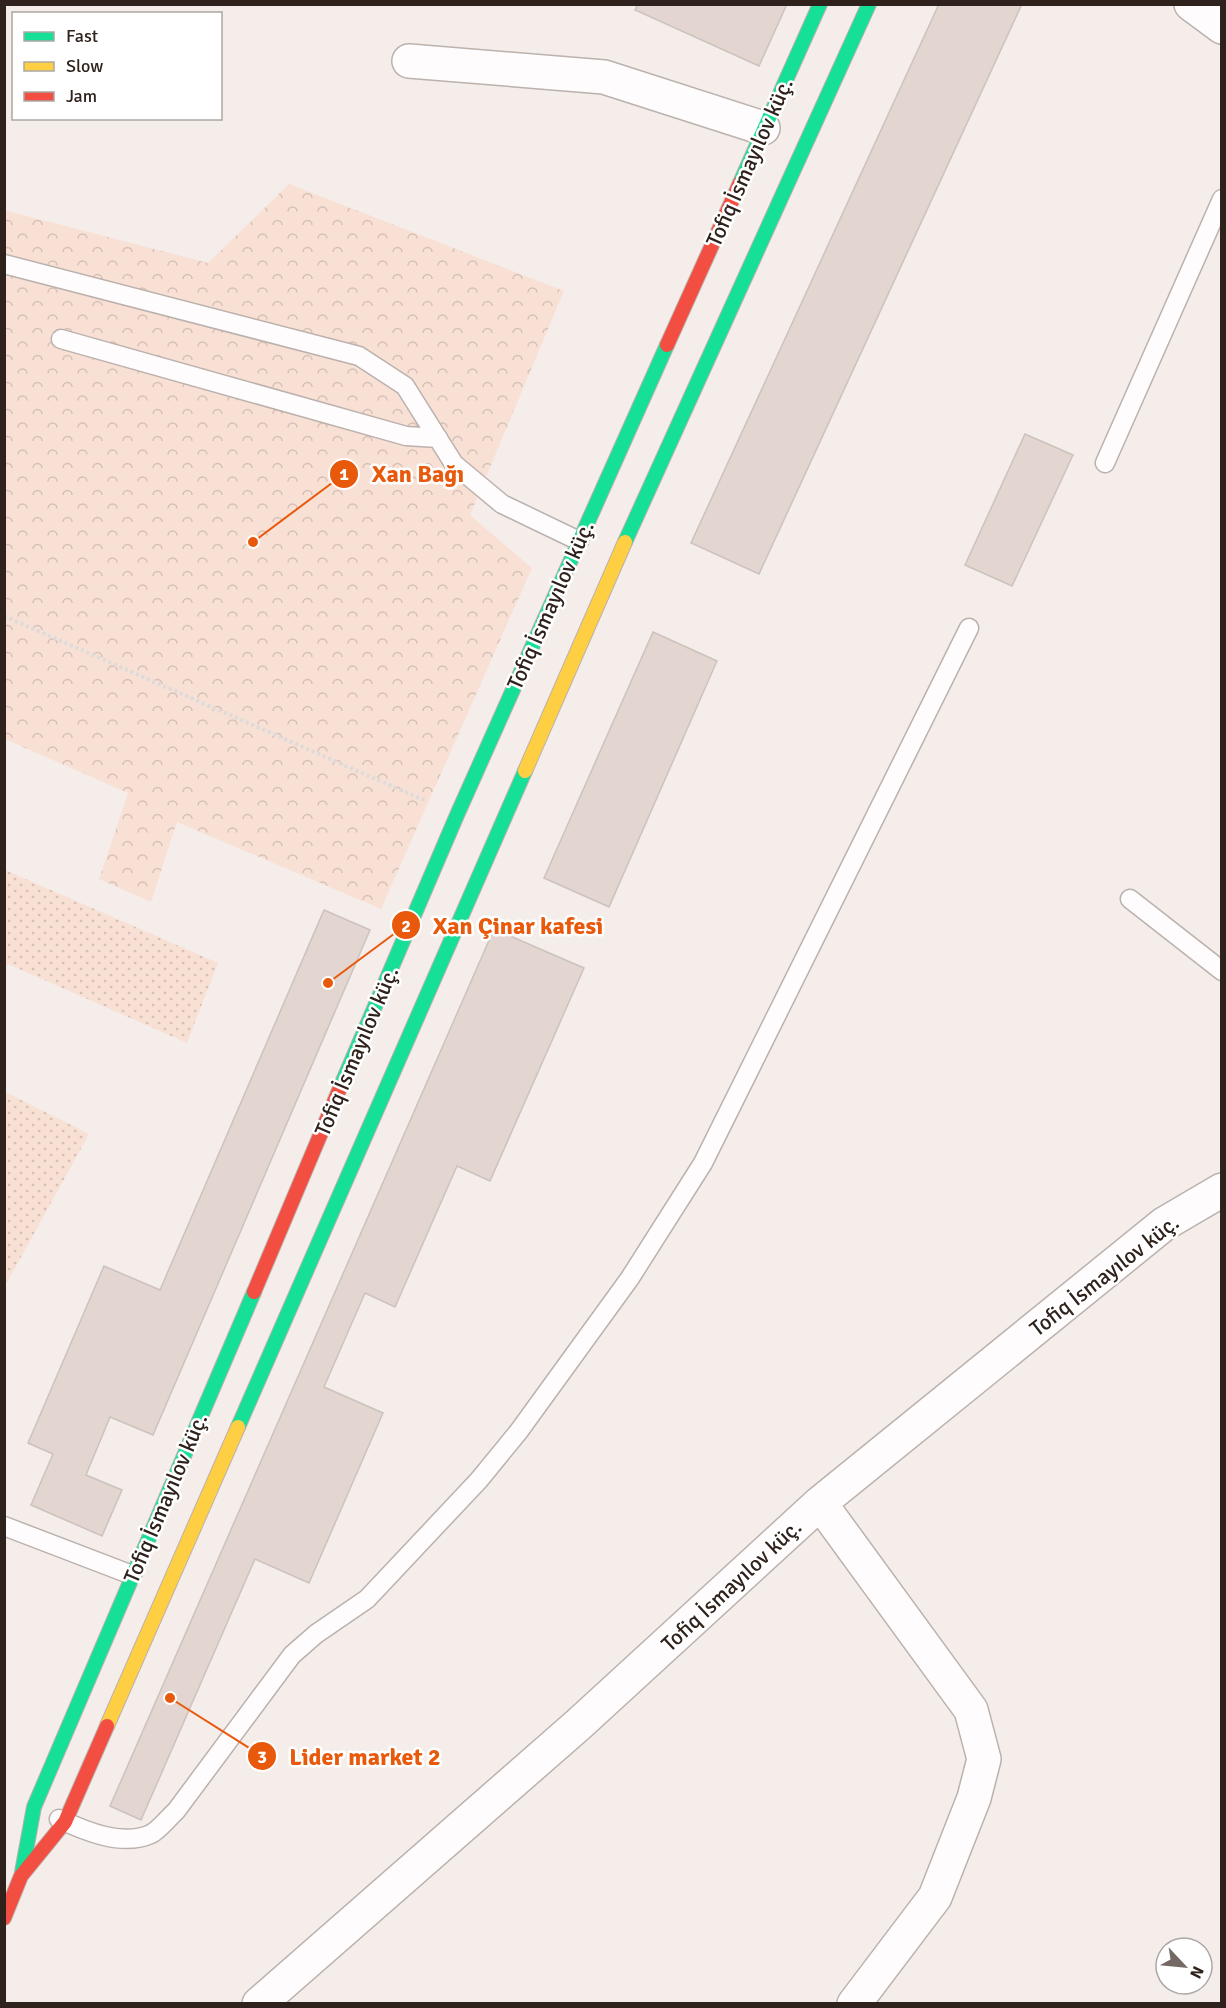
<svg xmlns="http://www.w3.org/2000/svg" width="1226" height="2008" font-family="Signika,sans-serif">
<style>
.grass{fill:url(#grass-dots)}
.park{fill:url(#park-crowns)}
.building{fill:#e3d5cf;stroke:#ccc2be;stroke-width:1.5}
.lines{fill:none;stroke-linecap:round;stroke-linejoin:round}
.lane-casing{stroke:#bbb1ad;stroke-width:21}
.street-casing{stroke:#bbb1ad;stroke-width:36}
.fast-casing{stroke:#bbb1ad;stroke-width:16}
.slow-casing{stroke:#bbb1ad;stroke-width:16}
.jam-casing{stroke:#bbb1ad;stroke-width:16}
.path{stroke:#dddbda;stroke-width:4;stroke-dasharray:3 3;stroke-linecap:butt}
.lane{stroke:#fefcfc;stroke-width:18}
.street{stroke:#fefcfc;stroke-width:33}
.fast{stroke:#16e098;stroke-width:14}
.slow{stroke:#ffcf43;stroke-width:14}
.jam{stroke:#f24e42;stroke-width:14}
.labels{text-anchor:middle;stroke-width:5;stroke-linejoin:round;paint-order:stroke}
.street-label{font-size:22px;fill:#2f221c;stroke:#fff}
.leader{fill:none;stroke:#e8590c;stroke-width:2}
.callout-dot{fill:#e8590c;stroke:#fff;stroke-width:2}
.mark-label{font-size:18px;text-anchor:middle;font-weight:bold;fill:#fff}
.callout-label{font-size:24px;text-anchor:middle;font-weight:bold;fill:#e8590c;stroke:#fff;stroke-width:5;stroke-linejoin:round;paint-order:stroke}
</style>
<defs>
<pattern id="grass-dots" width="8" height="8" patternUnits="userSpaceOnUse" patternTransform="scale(1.5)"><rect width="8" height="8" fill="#f9e0d5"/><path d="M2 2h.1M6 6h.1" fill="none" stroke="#d6c0b6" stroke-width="1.8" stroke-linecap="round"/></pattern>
<pattern id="park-crowns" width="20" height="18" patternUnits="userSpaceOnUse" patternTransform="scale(1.5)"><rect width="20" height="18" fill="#f9e0d5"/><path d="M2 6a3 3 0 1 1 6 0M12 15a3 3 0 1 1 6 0" fill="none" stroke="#d6c0b6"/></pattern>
</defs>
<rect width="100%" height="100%" fill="#f5edea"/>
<path class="grass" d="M5,870L218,963L187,1043L8,964L5,969Z
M5,1092L89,1134L5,1286Z"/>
<path class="park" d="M289,184L564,291L470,515L532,568L381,909L177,822L151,902L99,879L128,793L5,739L4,210L208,263Z"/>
<path class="building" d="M638,4H787L759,66L635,10Z
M939,4H1022L759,574L691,543Z
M1025,434L1073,455L1012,586L965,565Z
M653,632L717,661L609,907L544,878Z
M324,910L370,930L153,1435L110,1417L86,1475L122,1490L102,1536L31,1505L53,1454L28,1443L104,1266L160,1290Z
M494,929L584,968L490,1181L457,1166L395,1307L365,1293L324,1387L383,1413L309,1583L255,1559L141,1820L110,1806Z"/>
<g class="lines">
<g class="lane-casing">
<path id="lane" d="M4,264L359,356L405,386L454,464L502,504L579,541
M61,339L406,436L438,438
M1105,463L1222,199
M1130,899L1222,971
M4,1526L132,1575
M59,1819C85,1831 122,1847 151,1834C160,1829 168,1818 176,1811L292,1655L316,1634L367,1599L479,1480L519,1431L630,1278L703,1163L969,628"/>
</g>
<g class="street-casing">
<path id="street" d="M1191,4L1222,27
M409,61L604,77L763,128
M820,1503L971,1710L984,1759L974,1798L935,1897L854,2004
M259,2004L579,1724L820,1503L1164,1224L1222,1190"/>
</g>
<g class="fast-casing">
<path id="fast" d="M740,183L820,4
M625,542L869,4
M340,1088L457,815L667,345
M238,1427L525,771
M22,1872L34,1807L254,1292"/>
</g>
<g class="slow-casing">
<path id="slow" d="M525,771L625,542
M107,1726L238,1427"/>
</g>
<g class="jam-casing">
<path id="jam" d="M667,345L740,183
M254,1292L340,1088
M4,1918L21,1876L65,1822L107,1726"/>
</g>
<path class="path" d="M4,616L426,801"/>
<use href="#lane" class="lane"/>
<use href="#street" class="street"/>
<use href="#fast" class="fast"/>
<use href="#slow" class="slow"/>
<use href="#jam" class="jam"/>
</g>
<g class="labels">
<g class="street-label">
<text transform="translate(749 162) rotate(-66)" y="8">Tofiq İsmayılov küç.</text>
<text transform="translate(550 605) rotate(-66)" y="8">Tofiq İsmayılov küç.</text>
<text transform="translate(356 1051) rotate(-67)" y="8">Tofiq İsmayılov küç.</text>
<text transform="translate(1104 1275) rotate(-38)" y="8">Tofiq İsmayılov küç.</text>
<text transform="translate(165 1498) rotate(-67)" y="8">Tofiq İsmayılov küç.</text>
<text transform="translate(731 1585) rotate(-43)" y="8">Tofiq İsmayılov küç.</text>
</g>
</g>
<path class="leader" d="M253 542L344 474M328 983L406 925M170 1698L262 1756"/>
<g class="callout-dot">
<circle cx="253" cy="542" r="6"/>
<circle cx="328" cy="983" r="6"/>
<circle cx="170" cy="1698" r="6"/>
<circle cx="344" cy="474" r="15"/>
<circle cx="406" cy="925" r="15"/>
<circle cx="262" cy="1756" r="15"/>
</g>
<g class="mark-label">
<text x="344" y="480">1</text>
<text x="406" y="932">2</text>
<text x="262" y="1763">3</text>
</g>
<g class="callout-label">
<text x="418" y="482">Xan Bağı</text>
<text x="518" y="934">Xan Çinar kafesi</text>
<text x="365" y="1765">Lider market 2</text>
</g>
<rect width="1226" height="2008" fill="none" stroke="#2f221c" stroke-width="12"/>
<rect x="12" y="12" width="210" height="108" fill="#ffffff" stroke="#aca7a4" stroke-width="1.5"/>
<rect x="24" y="32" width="30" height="9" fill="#16e098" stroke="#aca7a4" stroke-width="1.5"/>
<text x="66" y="42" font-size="18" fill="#2f221c">Fast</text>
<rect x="24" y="62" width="30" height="9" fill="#ffcf43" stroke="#aca7a4" stroke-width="1.5"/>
<text x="66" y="72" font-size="18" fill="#2f221c">Slow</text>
<rect x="24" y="92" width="30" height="9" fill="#f24e42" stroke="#aca7a4" stroke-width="1.5"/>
<text x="66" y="102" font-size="18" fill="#2f221c">Jam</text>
<g transform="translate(1184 1966) rotate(116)"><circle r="28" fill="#ffffff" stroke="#aca7a4" stroke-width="1.5"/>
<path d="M0-4.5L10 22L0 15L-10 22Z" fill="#746964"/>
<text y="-9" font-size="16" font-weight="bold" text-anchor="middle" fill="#2f221c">N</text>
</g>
</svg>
